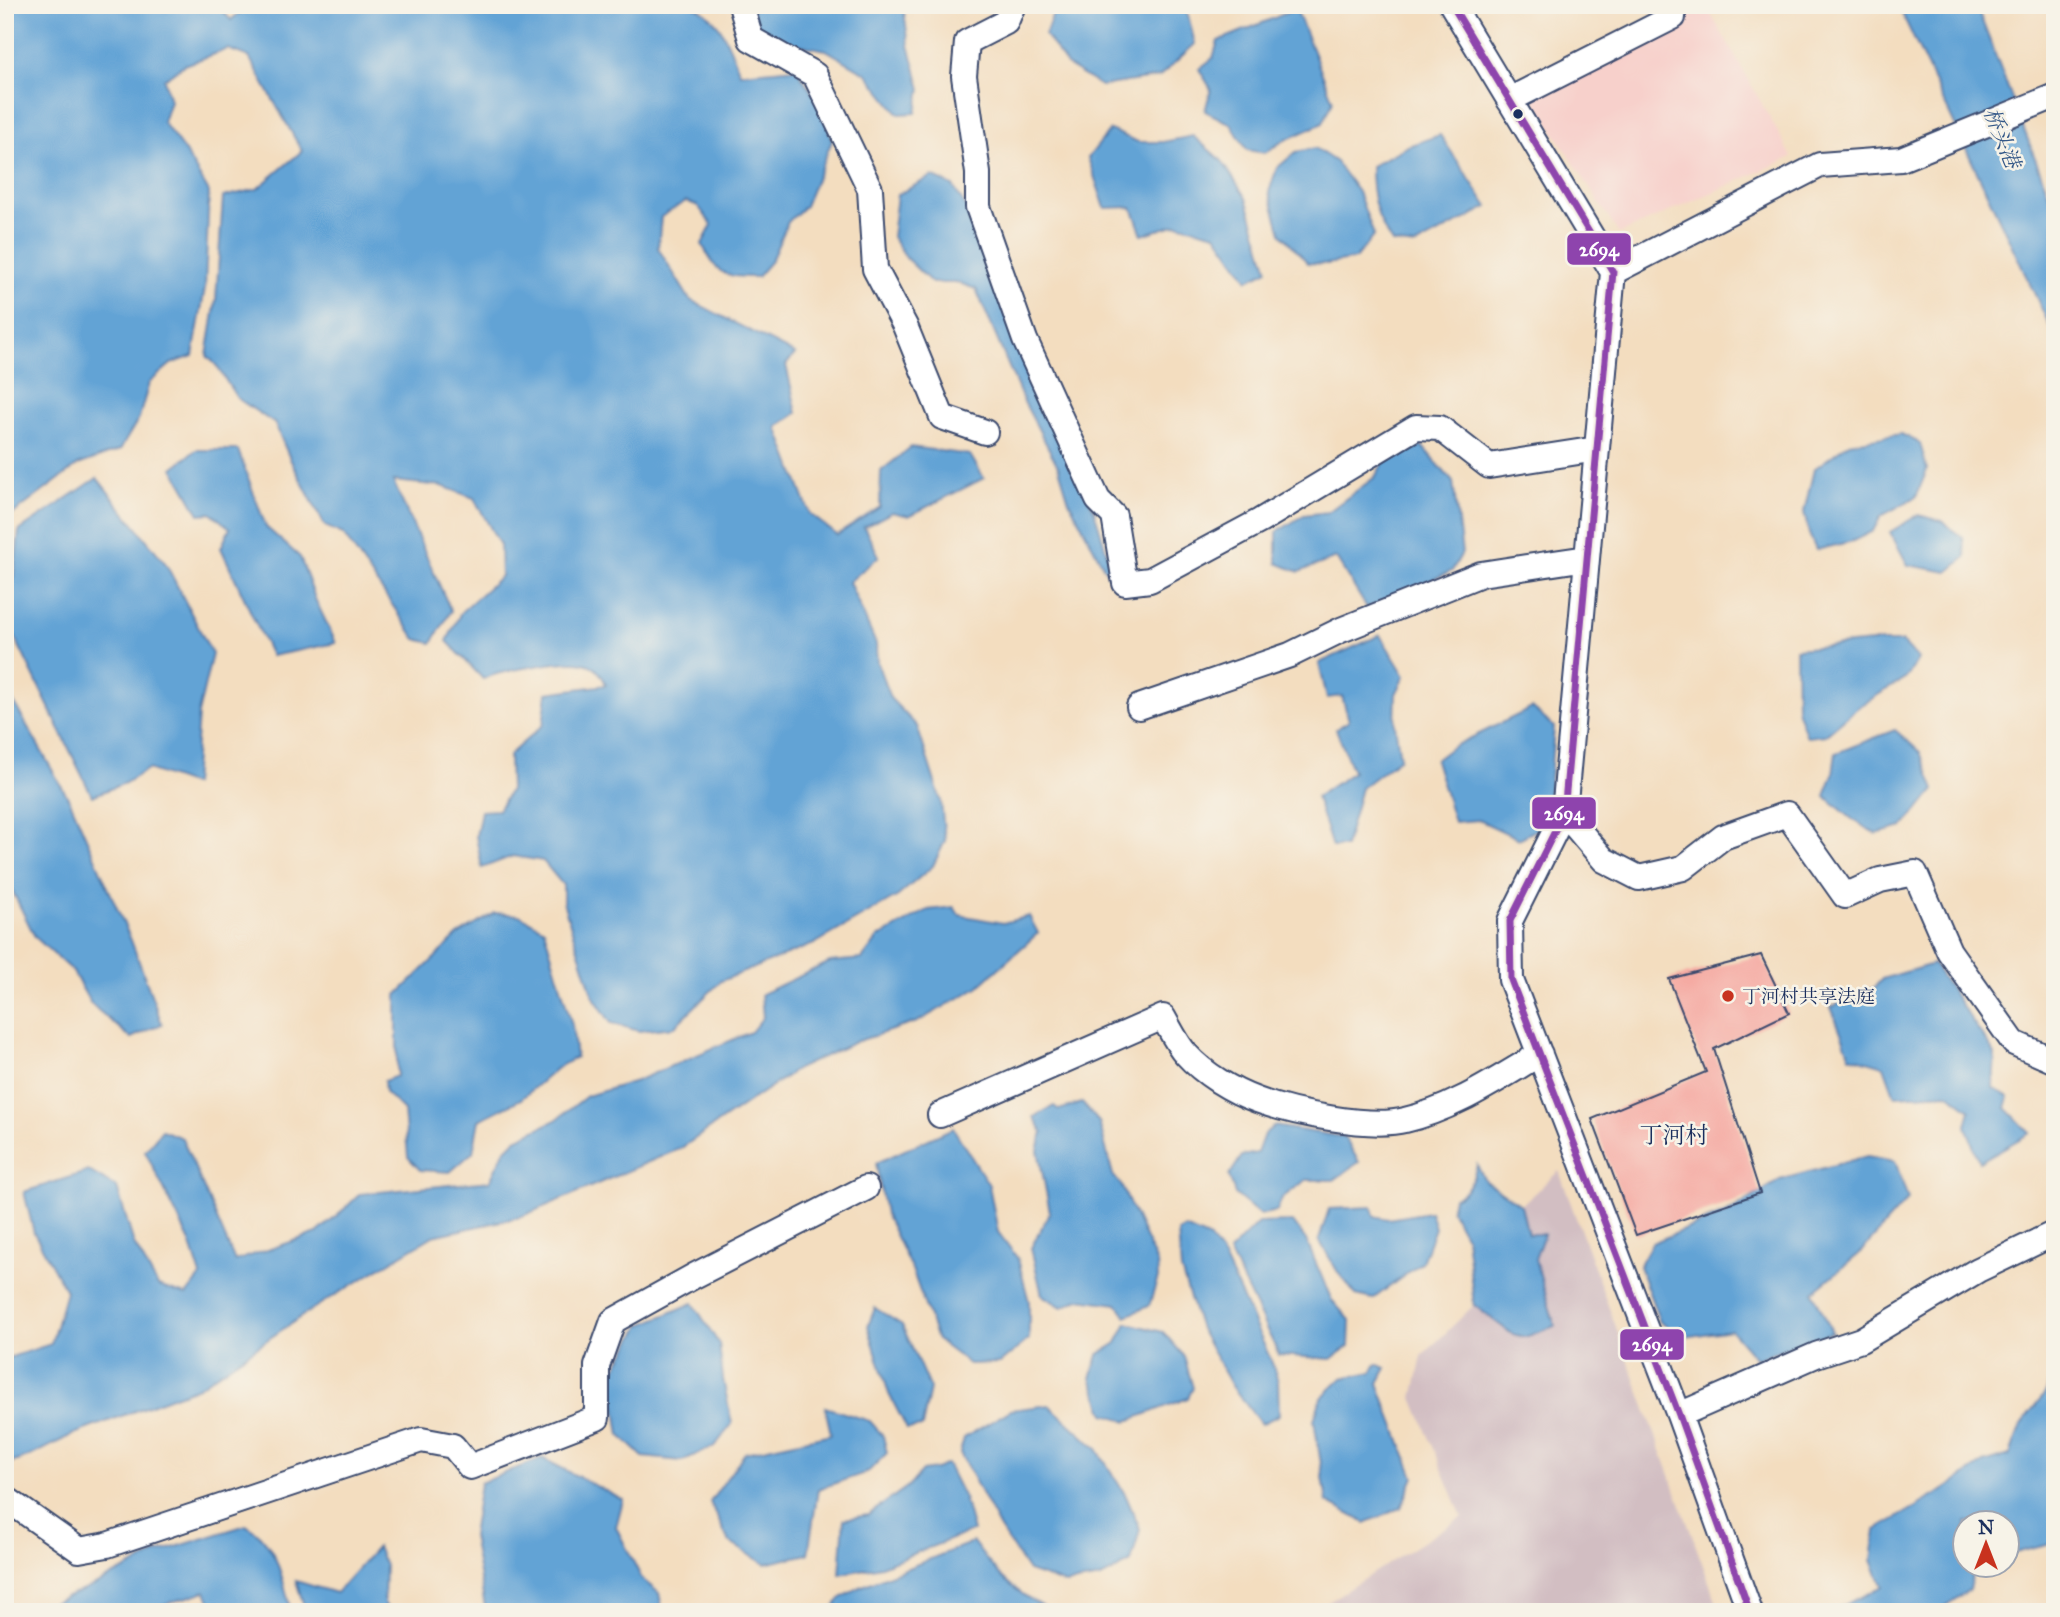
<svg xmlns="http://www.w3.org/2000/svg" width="2060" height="1617" font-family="'IM FELL Great Primer','Noto Serif SC',serif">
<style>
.built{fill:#f7d0cb}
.industrial{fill:#d2bec2}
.water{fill:#62a3d5;stroke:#3e699a;stroke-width:2}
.building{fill:#f5aaa3}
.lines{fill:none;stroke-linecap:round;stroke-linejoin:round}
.minor-casing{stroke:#3b496d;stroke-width:28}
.minor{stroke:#fff;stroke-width:24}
.bus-1-casing{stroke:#f7f3e8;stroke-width:12}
.bus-1{stroke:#8e44ad;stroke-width:7}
.bus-dot{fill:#1b2f5e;stroke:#f7f3e8;stroke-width:2.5}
.poi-dot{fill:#c8321e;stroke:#f7f3e8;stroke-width:2.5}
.labels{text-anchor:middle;stroke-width:5;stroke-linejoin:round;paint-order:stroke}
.poi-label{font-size:19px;fill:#1b2f5e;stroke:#f7f3e8;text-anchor:start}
.water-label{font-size:21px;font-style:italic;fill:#345888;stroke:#f7f3e8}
.quarter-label{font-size:23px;fill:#1b2f5e;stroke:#f7f3e8}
.line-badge{stroke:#f7f3e8;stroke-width:2.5}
.badge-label{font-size:19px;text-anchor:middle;font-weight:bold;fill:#fff}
</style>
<rect width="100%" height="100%" fill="#f7f3e8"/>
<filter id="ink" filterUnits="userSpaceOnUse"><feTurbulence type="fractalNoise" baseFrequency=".0143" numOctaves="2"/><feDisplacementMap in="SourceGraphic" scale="14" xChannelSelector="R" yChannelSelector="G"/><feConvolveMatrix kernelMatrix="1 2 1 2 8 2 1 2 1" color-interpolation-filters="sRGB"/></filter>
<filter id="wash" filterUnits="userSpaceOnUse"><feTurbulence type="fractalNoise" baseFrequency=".00686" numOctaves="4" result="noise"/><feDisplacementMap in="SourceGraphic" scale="28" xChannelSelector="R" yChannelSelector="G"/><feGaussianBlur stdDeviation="1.57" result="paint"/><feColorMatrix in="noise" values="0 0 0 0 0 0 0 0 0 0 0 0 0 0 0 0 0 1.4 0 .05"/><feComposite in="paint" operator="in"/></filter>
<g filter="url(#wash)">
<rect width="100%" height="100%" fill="#f3ddbf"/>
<path class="built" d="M1696,5H1706L1792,157L1619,234L1530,94Z"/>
<path class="industrial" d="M1559,1171L1720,1612H1326L1323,1605L1462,1517L1413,1398L1422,1356L1474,1305L1512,1334L1535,1259L1521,1205Z"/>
<path class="water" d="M5,5H220V8L231,20L244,8L243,5H692C722,17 729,46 740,73L796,68L823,109L832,141L805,206L788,222L771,261L757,277C722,277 718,275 702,244L712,225L698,206L686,201L661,217L658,248L690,300L795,354L786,365L797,413L777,427L810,514L837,535L880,507L881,471L911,447L970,455L984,478L909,516L892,512L864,527L879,556L849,582L876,644L877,662L890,698L917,726L941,801L945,841L933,866L898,896L814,944L721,981L674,1027L639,1031L611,1023L593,996L563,902V885L543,861L513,856L482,868L476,836L481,811L498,810L510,790L509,755L543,725L547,693L606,685C602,674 595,665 583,663C566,659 499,671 483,679L447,641L461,612L501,576L500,545L474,498L442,486L393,481L451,611L432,643L416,639L343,534L325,526L291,461L275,424L237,398L216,365L207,356L216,300L223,197L257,189L302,151L249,57L228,49L184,65L164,79L170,101L163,122L185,152L209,192L205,288L193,356L171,364L149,383L139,418L120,450L78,465L5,520Z
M753,5H903L909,45L921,89L916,113L899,114L867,74L826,50L783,42L751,39Z
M1056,5H1181L1188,15L1195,44L1159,77L1101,86L1068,66L1045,35Z
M1898,5H1976L2055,210V337Z
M1296,9L1333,101L1323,123L1283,141L1265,153L1247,150L1231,124L1205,111L1211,89L1199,69L1213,58L1218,41Z
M1110,130L1138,142H1163L1193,136L1222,161L1246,198L1268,270L1248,280L1216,234L1177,224L1142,235L1132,207L1105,208L1088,158Z
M1440,135L1488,207L1415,246L1392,243C1376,219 1371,195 1371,166L1408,146Z
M1315,148L1336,162L1358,192L1374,235L1355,259L1327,264L1308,263L1281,233L1269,192L1277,168L1296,152Z
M932,176L953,186L996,257L991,280L1030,372L1094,510L1114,577L1110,579L1069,501L1059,468L1023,400L976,289L959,283H932L907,259L892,237L897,195Z
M1901,434L1920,443L1927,470L1916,497L1881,516L1873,531L1853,541L1816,550L1809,534L1804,512L1814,469L1849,443Z
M1422,446L1453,482L1462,553L1452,571L1367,608L1336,558L1299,572L1277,563V532L1304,515L1328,512L1375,477L1384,461Z
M196,450H238L266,527L300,557L316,601L336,643L271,656L221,548L230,528L211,513L199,514L173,468Z
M97,478L166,564L212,654L198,714L193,785L148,769L125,783L92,796L5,617V590L12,589L19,531Z
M1918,515L1942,521L1963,538L1966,557L1948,572L1908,565L1890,532Z
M1380,635L1405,676L1396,694L1395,725L1400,758L1361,788L1345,847H1332L1316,797L1353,772L1336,729L1349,721L1342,696L1327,698L1319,663Z
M1873,642H1902L1918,659L1908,676L1857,708L1825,735L1807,737L1797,709L1796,649Z
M5,687L71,803L131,940L162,1024L131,1038L91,1004L73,972L35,937L5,876Z
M1532,708L1554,727L1548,807L1538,829L1519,839L1479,820L1454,822L1435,760L1452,747Z
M1895,730L1920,752L1935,790L1903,827L1876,834L1852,819L1825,796L1833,774L1836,753Z
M954,907L959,915L1003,923L1029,916L1038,933L978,987L917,1022L855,1042L797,1069L681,1148L520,1217L433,1236L314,1308L198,1387L74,1434L28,1457L5,1465V1359L51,1344L66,1291L34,1233L24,1192L89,1171L117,1188L134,1244L158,1286L186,1295L201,1276L190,1242L145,1151L162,1130L182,1138L235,1261L317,1233L338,1215L360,1194L490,1181L504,1151L516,1139L556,1120L587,1096L636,1081L751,1032L763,1017L761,994L830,962L862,959L878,938L928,910Z
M495,913L519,915L544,929L572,1025L576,1057L557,1068L521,1099L479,1120L473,1152L450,1172L420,1170L408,1157L404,1111L385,1092L384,1081L397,1076V995L458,935Z
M1933,964L1995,1054L1993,1088L2009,1097L2006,1108L2030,1133L1979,1162L1966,1126L1970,1110L1948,1093L1895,1096L1884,1066L1850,1056L1831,1007L1874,988L1882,979Z
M1082,1103L1099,1122L1113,1175L1121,1185L1157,1263L1158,1278L1149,1306L1126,1316L1117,1304L1079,1299L1062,1307L1042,1295L1031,1248L1050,1212L1038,1150L1043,1132L1034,1117L1054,1106L1059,1110Z
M1274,1126L1344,1137L1359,1162L1334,1180H1306L1282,1198L1277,1211L1260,1215L1235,1194L1229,1176L1242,1156L1257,1153L1264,1134Z
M953,1128L989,1185L998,1232L1018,1259L1029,1302V1339L1000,1363L969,1364L937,1340L913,1272L885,1214L876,1163Z
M1867,1156L1895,1161L1908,1199L1859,1254L1813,1292L1832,1332L1756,1359L1731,1330L1684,1337L1660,1322L1639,1266L1652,1243L1734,1209L1780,1180Z
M1477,1165L1485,1181L1521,1205L1528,1234H1544L1535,1259L1555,1326L1525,1337L1512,1334L1474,1305L1466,1237L1451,1210L1454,1198C1469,1192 1473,1180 1477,1165Z
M1372,1207L1374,1216L1388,1219L1430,1212L1435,1228L1422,1262L1373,1299L1356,1295L1339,1274L1319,1240L1329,1209Z
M1293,1222L1306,1240L1332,1301L1350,1320L1349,1346L1331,1359L1279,1355L1229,1252L1258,1223Z
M1185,1228L1210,1239L1224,1258L1271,1360L1278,1381L1279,1415L1261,1424L1232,1386L1200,1329L1181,1270L1178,1232Z
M693,1303L719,1344L723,1379L732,1424L715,1446L682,1461L643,1457L620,1435L611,1376L641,1325Z
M875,1308L902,1325L930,1389L922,1427L907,1429L889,1394L868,1326Z
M1127,1323L1163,1332L1184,1356L1193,1388L1188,1398L1128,1421L1105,1414L1091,1378L1098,1355L1117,1343Z
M1377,1364L1386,1368L1378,1383L1414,1477L1401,1508L1365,1523L1327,1502L1314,1420L1321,1398L1342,1378L1372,1372Z
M2055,1373V1543L2015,1553H2008V1522H1966V1564L1974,1565L1969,1590L1936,1612H1830L1883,1587L1872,1560L1876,1530L1936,1495L1984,1463L2010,1455L2021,1425L2047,1391L2050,1375Z
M1049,1405L1097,1449L1126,1496L1140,1529L1131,1562L1101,1578L1066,1584L1028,1571L999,1527L960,1453L964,1438L1011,1410Z
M825,1407L870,1421L883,1436L887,1453L868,1472L818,1489L808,1554L765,1564L729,1542L710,1502L745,1453L831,1434Z
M542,1458L623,1500L616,1527L642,1579L659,1593L663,1612H486L472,1536L480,1483Z
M947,1464L964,1498L973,1531L881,1566L840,1574L844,1519L868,1515L911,1484L922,1471L936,1469Z
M246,1525C277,1542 283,1580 291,1612H214L206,1591L141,1612L32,1611L91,1587L157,1553Z
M973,1542C995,1572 1009,1588 1042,1606L1043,1612H830L840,1599L860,1587Z
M377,1547L385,1566L384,1602L389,1612H306L296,1581L336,1593Z"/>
<g id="blocks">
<path class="building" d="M1761,955L1789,1013L1714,1049L1760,1193L1636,1235L1592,1119L1706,1072L1669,979Z"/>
</g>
</g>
<g filter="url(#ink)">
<use href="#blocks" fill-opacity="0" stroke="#3b496d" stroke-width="2"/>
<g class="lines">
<g class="minor-casing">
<path id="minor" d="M741,5L751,39L815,75L870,189L875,269L905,326L942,417L985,432
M1013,5L1006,22L967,42L964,76L978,173V207L1025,340L1098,500L1114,516L1125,583L1150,580L1260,521L1416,427L1440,428L1489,466L1597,449
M1452,5L1613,272L1564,813L1510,921L1511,980L1679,1415L1750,1612
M1509,100L1673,17L1672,5
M1613,272L1820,165L1901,159L2055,96
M1139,707L1290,655L1341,630L1481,574L1587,558
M1564,813L1604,860L1639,878L1683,868L1723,837L1787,814L1845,896L1880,880L1915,873L1949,951L2014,1043L2055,1061
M940,1115L1163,1017C1170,1029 1177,1044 1186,1054C1204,1074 1232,1091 1257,1100C1292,1113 1370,1129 1405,1120C1454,1109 1497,1079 1540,1054
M1679,1415L1816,1355L1861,1340L1978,1270L2055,1233
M5,1498L79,1550L107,1545L421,1440L453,1446L470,1467L597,1418V1366L613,1321L694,1276L866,1188"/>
</g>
<use href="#minor" class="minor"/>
<g class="bus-1-casing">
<path id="bus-1" d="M1452,5L1613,272L1564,813L1510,921L1511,980L1679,1415L1750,1612"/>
</g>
<use href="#bus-1" class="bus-1"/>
</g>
</g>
<circle class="bus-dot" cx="1518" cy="114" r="6"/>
<circle class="poi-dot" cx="1728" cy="996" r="7"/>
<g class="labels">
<g class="poi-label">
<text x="1742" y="1003">丁河村共享法庭</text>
</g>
<g class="water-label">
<text transform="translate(2002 138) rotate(68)" y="7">桥头港</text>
</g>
<g class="quarter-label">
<text x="1674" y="1143">丁河村</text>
</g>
</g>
<g class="line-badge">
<rect x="1566" y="232" width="66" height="34" rx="7" fill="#8e44ad"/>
<rect x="1531" y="796" width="66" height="34" rx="7" fill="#8e44ad"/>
<rect x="1619" y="1328" width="66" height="33" rx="7" fill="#8e44ad"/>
</g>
<g class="badge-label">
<text x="1599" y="256">2694</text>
<text x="1564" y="820">2694</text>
<text x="1652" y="1351">2694</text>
</g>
<rect width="2060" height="1617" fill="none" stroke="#f7f3e8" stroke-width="28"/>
<g transform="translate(1986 1544)"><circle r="33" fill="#f7f3e8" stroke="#9fa5b1" stroke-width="2"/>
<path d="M0-5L12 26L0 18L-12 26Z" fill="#c8321e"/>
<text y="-10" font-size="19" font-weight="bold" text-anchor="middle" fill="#1b2f5e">N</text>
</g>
</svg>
